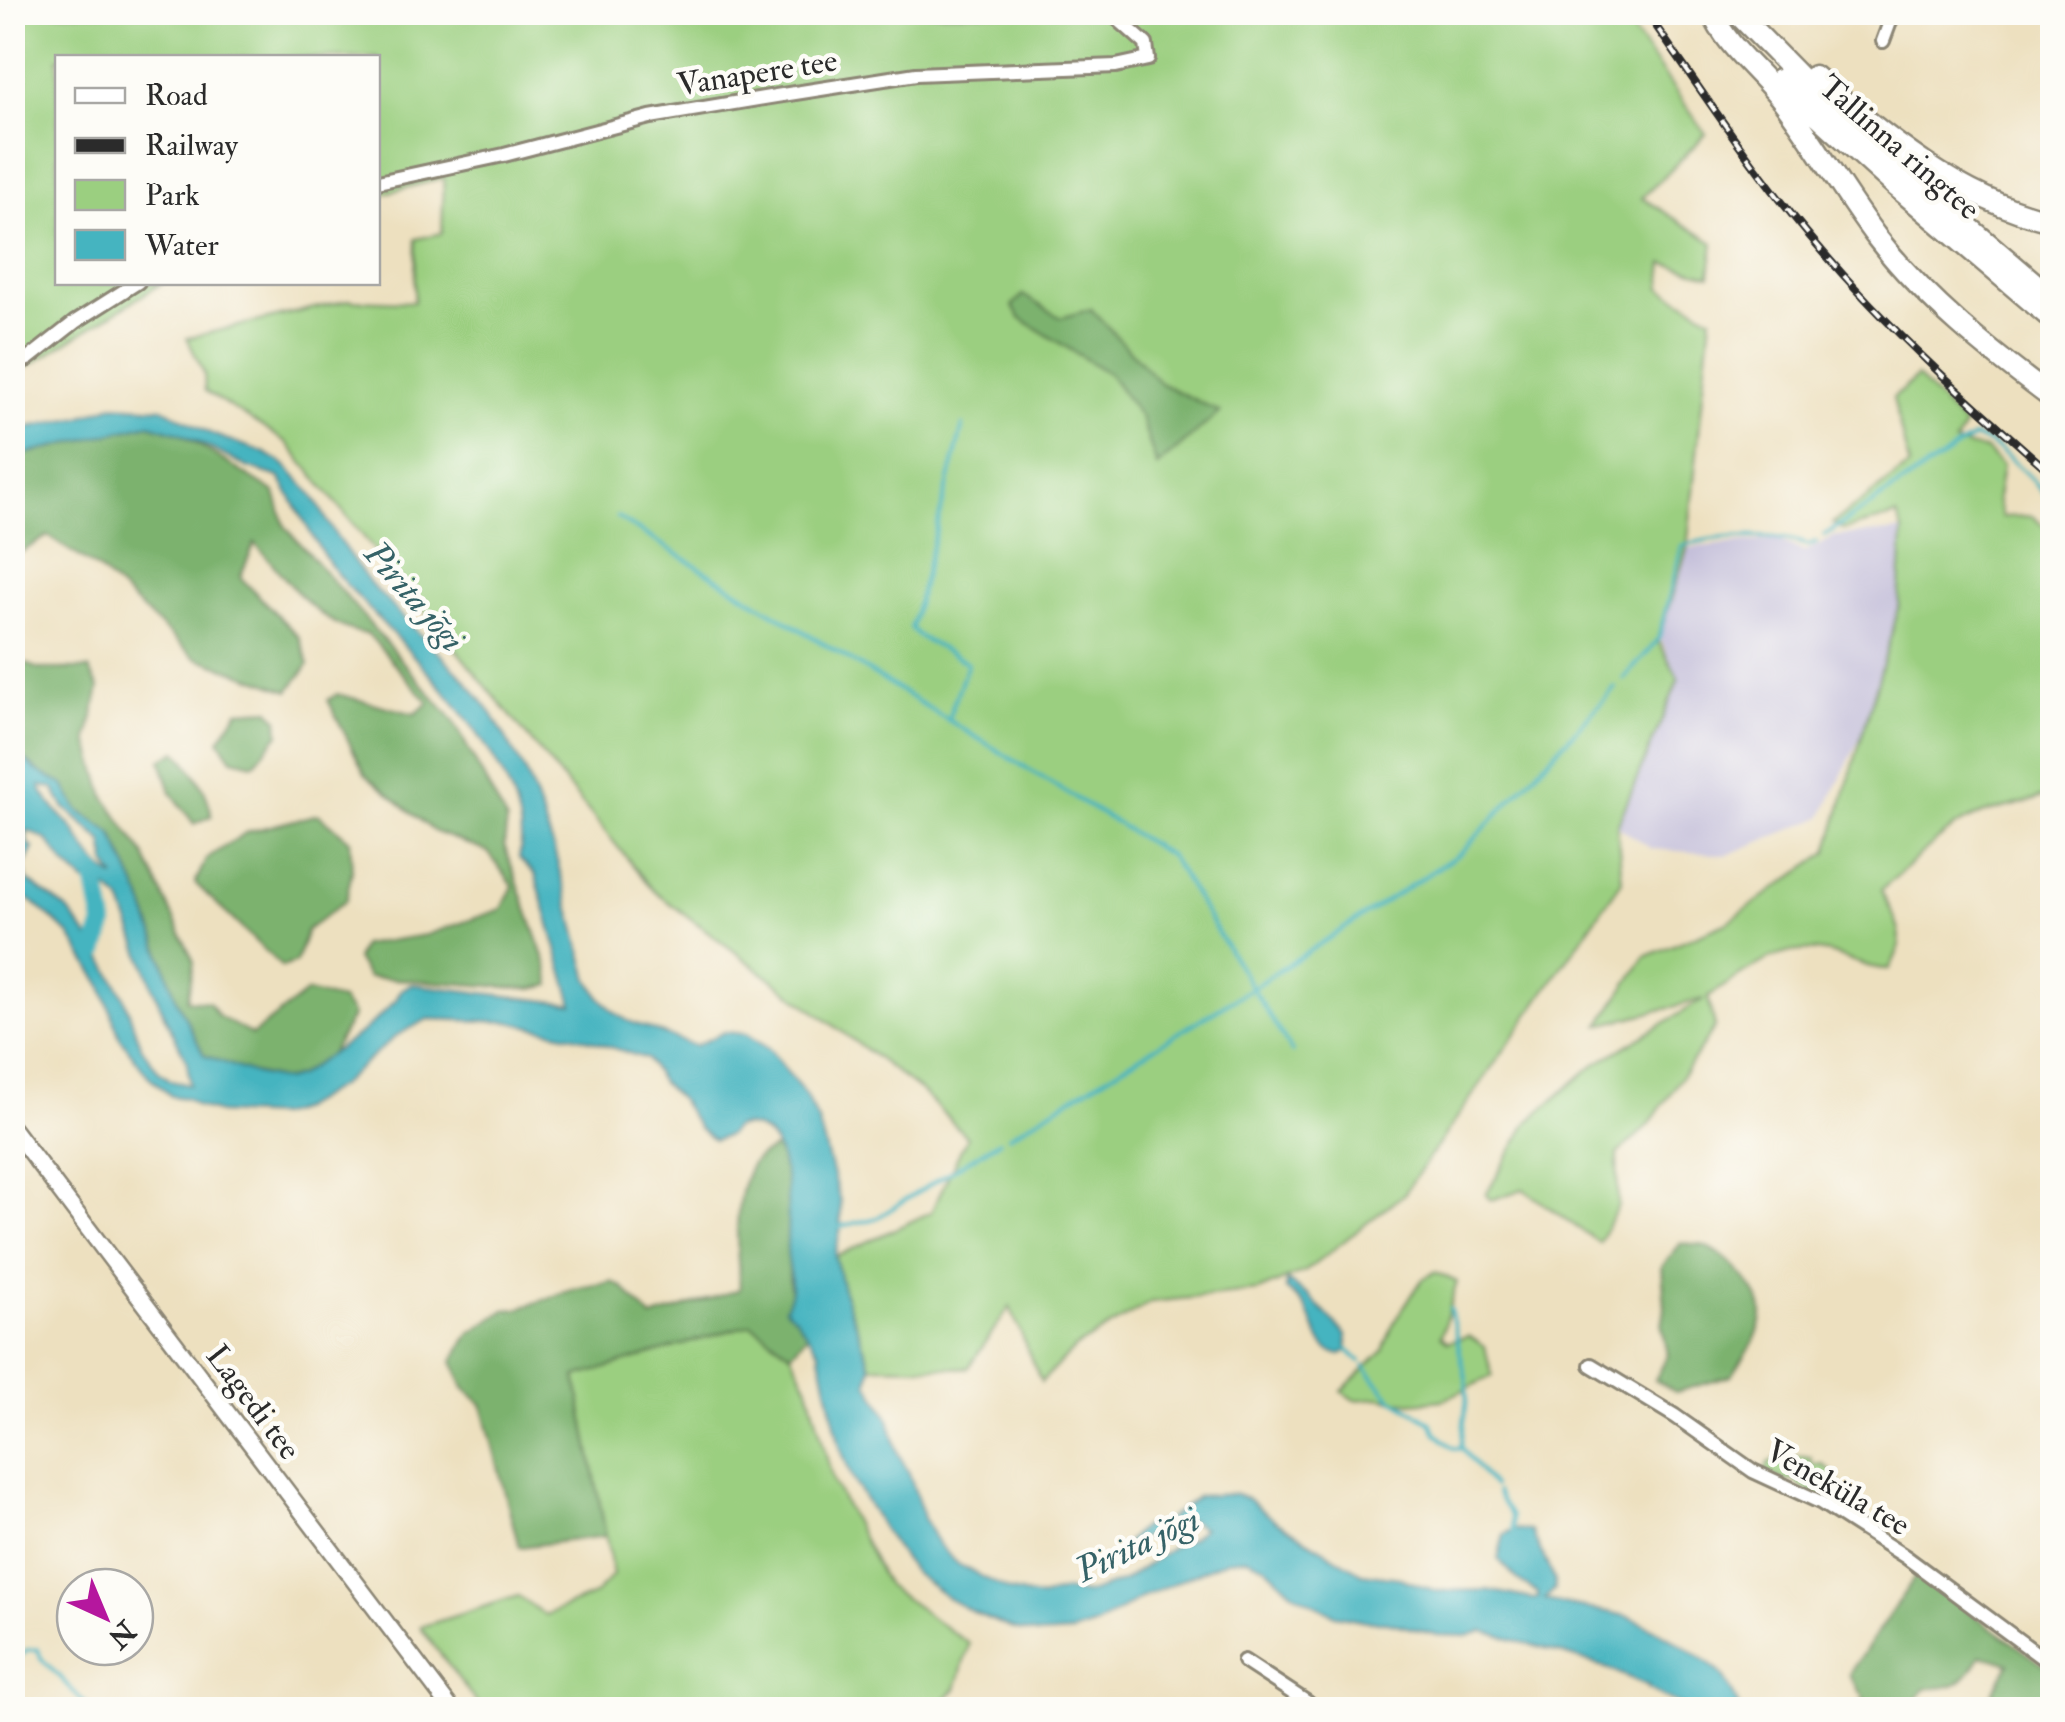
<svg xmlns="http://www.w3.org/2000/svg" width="2065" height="1722" font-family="'IM FELL Double Pica',serif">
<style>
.industrial{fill:#c5c0da}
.green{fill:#9bcf80;stroke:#637d56;stroke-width:2.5}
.forest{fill:#7cb26e;stroke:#546e4c;stroke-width:2.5}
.water{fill:#45b4c0;stroke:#387076;stroke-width:2.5;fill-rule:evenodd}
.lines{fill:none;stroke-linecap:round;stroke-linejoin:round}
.stream{stroke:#45b4c0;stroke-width:4}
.river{stroke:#45b4c0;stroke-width:20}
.minor-casing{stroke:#8c8675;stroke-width:18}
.tertiary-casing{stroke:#8c8675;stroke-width:20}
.trunk-casing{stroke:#8c8675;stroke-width:25}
.minor{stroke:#fff;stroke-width:12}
.tertiary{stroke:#fff;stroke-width:15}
.trunk{stroke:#fff;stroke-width:20}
.rail-casing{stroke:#2b2b2b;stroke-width:8}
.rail{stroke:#fdfcf7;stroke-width:4;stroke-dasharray:11;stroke-linecap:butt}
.labels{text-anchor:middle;stroke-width:9;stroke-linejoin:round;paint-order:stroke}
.street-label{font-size:32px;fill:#2b2b2b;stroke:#fdfcf7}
.water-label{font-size:35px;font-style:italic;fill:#356267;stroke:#fdfcf7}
</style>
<rect width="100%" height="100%" fill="#fdfcf7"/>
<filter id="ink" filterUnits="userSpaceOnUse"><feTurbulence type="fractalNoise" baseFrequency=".01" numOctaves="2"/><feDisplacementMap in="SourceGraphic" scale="20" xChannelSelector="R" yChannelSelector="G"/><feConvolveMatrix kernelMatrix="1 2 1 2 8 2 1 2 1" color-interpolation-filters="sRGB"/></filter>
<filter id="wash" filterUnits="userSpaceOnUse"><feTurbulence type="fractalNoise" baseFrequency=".0048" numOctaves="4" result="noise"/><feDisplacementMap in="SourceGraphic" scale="40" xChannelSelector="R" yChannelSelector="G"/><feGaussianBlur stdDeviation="2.25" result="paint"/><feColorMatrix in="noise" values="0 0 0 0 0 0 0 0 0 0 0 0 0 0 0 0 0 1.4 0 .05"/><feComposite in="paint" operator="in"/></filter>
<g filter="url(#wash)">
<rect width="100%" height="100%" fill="#ede0bf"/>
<path class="industrial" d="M1903,531L1899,608L1868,721L1822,817L1727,855L1652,849L1617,826L1679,679L1659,636L1686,548L1777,539L1804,552L1835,536Z"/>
<path class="green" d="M13,13H1620L1706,134L1642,198L1714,243L1710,275L1664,263L1661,288L1711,317L1687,549L1658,640L1679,679L1617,826L1622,881L1404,1194L1306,1271L1258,1291L1151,1302L1075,1348L1041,1382L1010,1307L968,1368L871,1366L844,1294L835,1257L931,1212L967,1137L921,1091L654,891L286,442L205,391L204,373L187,338L349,300L414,302L416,239L442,233L444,178L378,195V58H58V282L162,283L13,376Z
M1917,377L1964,426L1955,443L1986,450L2002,466L1997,499L2002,517L2032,516L2052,533V793C2021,808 1985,807 1955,827C1929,845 1905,870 1881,890C1895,922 1911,934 1889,969C1866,969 1851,959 1829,953C1781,941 1746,972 1708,997L1715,1027L1649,1125L1617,1154L1618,1206L1599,1243L1523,1189L1491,1200L1486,1195L1528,1122L1591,1067L1704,999L1600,1025L1645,957L1728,922L1828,852L1899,608L1903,531L1897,516L1843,530L1833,523L1909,466L1893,398Z
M1435,1272L1457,1282L1441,1336L1448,1342L1469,1336L1485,1347L1492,1376L1443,1400L1411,1403L1378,1398L1355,1400L1342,1391L1383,1351L1394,1322L1422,1280Z
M751,1324L791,1353L808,1387L833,1481L887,1586L969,1644L956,1689L935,1709L482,1710L420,1627L518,1596L545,1615L594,1595L613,1575L576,1377Z
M1784,1455L1811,1458L1812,1465L1823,1464L1837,1477L1848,1505L1839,1508L1802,1488L1794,1479L1787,1482L1764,1472L1769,1463Z"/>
<path class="forest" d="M1023,295L1061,318L1091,309L1160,383L1220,412L1157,466L1141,418L1109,374L1020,318L1012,306Z
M149,424L180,433L275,493L285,526L453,720L507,822L504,845L547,965L551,985L532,989L367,977L356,959L362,945L426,935L502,909L513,886L488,852L433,831L365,774L328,700L337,694L415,714L429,703L368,634C317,628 287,579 255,543L240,577L299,637L309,664L289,691L194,657L97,568L48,536L13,557V457Z
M12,656L38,669H89L99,688L88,740L105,797L145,856L194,962L187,1000L209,1002L218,1016L252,1035L307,992L341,1000L353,1015L329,1057L298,1076L284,1080L235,1069L204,1055L177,1001L142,899L112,833L78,810L13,748Z
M269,709L278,719L279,734L254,764L232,759L219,740L238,711Z
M177,751C194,771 207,789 212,816L194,824L171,792L161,760Z
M318,814L350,840L352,871L346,900L307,930L296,962L282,967L195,883L207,858L247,832Z
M776,1147C782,1162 787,1177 789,1193C794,1242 777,1293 808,1334L791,1353L751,1324L576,1377L606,1536L519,1547L482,1404L464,1388L453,1361L469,1334L505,1310L518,1309L574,1289L612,1282L622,1287L652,1318L740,1289C737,1254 732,1197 751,1165C755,1157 768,1152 776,1147Z
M1681,1243C1688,1244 1698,1244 1705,1246C1725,1253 1760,1290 1762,1311C1764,1333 1742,1359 1732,1376L1676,1392L1655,1380L1668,1355L1662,1325L1665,1308L1662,1267Z
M1917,1574L2052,1671V1678L2038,1709H1983L2009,1664L1981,1655C1964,1682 1959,1689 1926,1688L1908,1709L1854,1710L1865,1699L1849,1674Z"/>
<path class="water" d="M113,405L163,408L214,435L263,452L284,464L312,494L336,536L371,585L464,678L492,714L525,772L536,799L553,846L589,979L599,996L614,1012L628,1021L695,1046L724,1032L746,1034L770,1050L806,1096L818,1121L840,1201L841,1227L835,1257L844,1294L871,1366L868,1383L888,1416L898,1453L909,1473L924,1518L939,1546L959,1565L1011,1591L1041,1598L1064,1590L1085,1594L1123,1581L1174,1546L1192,1538L1203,1528L1187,1519C1181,1523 1173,1530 1166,1532C1154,1536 1161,1530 1149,1534C1122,1544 1125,1574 1086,1570L1087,1565L1109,1559L1142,1527L1164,1522L1198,1496L1235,1494L1248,1499L1276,1521L1362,1573L1400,1578L1436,1591L1488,1590L1533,1599L1538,1598V1593L1520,1582L1498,1559L1504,1534L1515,1529L1531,1531L1555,1581V1589L1545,1599C1572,1609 1602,1608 1629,1617C1648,1624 1711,1660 1722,1675C1729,1686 1735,1698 1741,1709H1687L1648,1689L1649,1686L1594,1663L1483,1631L1467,1636L1437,1635L1383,1621H1366L1335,1615L1293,1592L1264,1565L1247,1558L1227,1560L1146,1595L1096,1625L1072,1633L1038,1635L1010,1628L977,1614L949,1599L914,1573L882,1528L852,1478L840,1447L819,1351L795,1317L785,1309C786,1302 791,1297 791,1288C792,1275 787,1261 787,1248C787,1212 796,1116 735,1127L727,1136L714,1140L699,1129L681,1101L660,1081L647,1059L583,1038L510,1022L428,1019L396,1036L339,1086L300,1109L278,1116L218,1113L197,1106L186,1098L171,1096L148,1076L120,1038L101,984L68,933L33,902L13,891V858L21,830L20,819L13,807V748L36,770L64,785L78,810L112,833L142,899L177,1001L204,1055L255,1074L284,1080L298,1076L364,1031L396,1000L401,990L411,984L573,1004L535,874L519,858C540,769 397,642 343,581C317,552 300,510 279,477L247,467L180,433L149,424L13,457V430L80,417ZM40,786L53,788L64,807L103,842L107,865L116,878C96,868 86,848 74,830C62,814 47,805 40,786ZM27,830L47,840L66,865L88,885L104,886L121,901L162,1011L187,1061L190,1085L172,1081L159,1072L140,1045L124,997L100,953L68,910L27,880L24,866L33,848L27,843Z
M1287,1281L1308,1295L1346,1335L1348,1350L1340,1355C1316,1350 1316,1325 1305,1307C1301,1300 1293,1295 1286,1289Z"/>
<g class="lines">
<path class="stream" d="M617,517L1170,856L1292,1052
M1825,535L1973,437C1996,440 2038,484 2052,502
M1624,679L1658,640L1682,546C1714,535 1777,533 1808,545L1816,542
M948,719L968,663L918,636L911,628L963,425
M1009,1136L1252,988L1462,852L1615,688
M838,1227L877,1218L999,1141
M1450,1309L1466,1378L1467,1397L1461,1447L1493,1487
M1348,1350L1360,1361
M1364,1366L1391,1398L1430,1422L1436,1433L1453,1448H1460
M1496,1492L1511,1516L1513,1530
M12,1664L27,1650L38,1649L41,1658L91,1710"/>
<path class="river" d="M94,873L104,924L95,952"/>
</g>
</g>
<g filter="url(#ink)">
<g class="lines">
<g class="minor-casing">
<path id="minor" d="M1883,41L1890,22L1889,12
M378,182L504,155L650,117L776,96L916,74L1116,66L1148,59L1146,44L1110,12
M12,365L28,359L75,322L138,282
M1591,1365L1675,1416L1753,1471L1820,1502L1906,1557L2052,1665
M1244,1661L1308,1703L1310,1710"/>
</g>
<g class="tertiary-casing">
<path id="tertiary" d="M12,1128L452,1710"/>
</g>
<g class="trunk-casing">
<path id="trunk" d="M1712,12C1726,47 1761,72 1783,101C1817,145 1844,195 1878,239C1926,301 1990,352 2052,398
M1736,12L1836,114L2052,298
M1814,76C1885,137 1960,201 2052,221
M1779,80L1898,188L2052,319"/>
</g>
<use href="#minor" class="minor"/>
<use href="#tertiary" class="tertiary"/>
<use href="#trunk" class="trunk"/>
<g class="rail-casing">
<path id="rail" d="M1646,12C1702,91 1755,173 1818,246C1889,330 1970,402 2052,474"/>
</g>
<use href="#rail" class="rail"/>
</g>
</g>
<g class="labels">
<g class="street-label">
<text transform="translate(757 72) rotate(-9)" y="11">Vanapere tee</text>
<text transform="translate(1900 147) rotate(41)" y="11">Tallinna ringtee</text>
<text transform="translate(254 1402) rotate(53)" y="11">Lagedi tee</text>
<text transform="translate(1838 1487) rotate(30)" y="11">Veneküla tee</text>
</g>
<g class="water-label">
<text transform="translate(415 596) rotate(49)" y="12">Pirita jõgi</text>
<text transform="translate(1137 1544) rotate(-25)" y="12">Pirita jõgi</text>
</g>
</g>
<rect width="2065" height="1722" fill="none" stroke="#fdfcf7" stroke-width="50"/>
<rect x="55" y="55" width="325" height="230" fill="#fdfcf7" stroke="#a9a8a5" stroke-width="2.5"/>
<rect x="75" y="88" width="50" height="15" fill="#ffffff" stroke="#a9a8a5" stroke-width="2.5"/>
<text x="145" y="105" font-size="30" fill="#2b2b2b">Road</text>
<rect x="75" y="138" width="50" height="15" fill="#2b2b2b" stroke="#a9a8a5" stroke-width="2.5"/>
<text x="145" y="155" font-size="30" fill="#2b2b2b">Railway</text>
<rect x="75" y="180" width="50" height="30" fill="#9bcf80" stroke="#a9a8a5" stroke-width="2.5"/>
<text x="145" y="205" font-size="30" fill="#2b2b2b">Park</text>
<rect x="75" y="230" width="50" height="30" fill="#45b4c0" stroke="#a9a8a5" stroke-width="2.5"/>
<text x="145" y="255" font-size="30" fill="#2b2b2b">Water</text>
<g transform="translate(105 1617) rotate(136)"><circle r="48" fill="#fdfcf7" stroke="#a9a8a5" stroke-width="2.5"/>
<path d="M0-8L18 38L0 25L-18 38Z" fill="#b5179e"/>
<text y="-15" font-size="28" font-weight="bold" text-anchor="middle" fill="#2b2b2b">N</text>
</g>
</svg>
